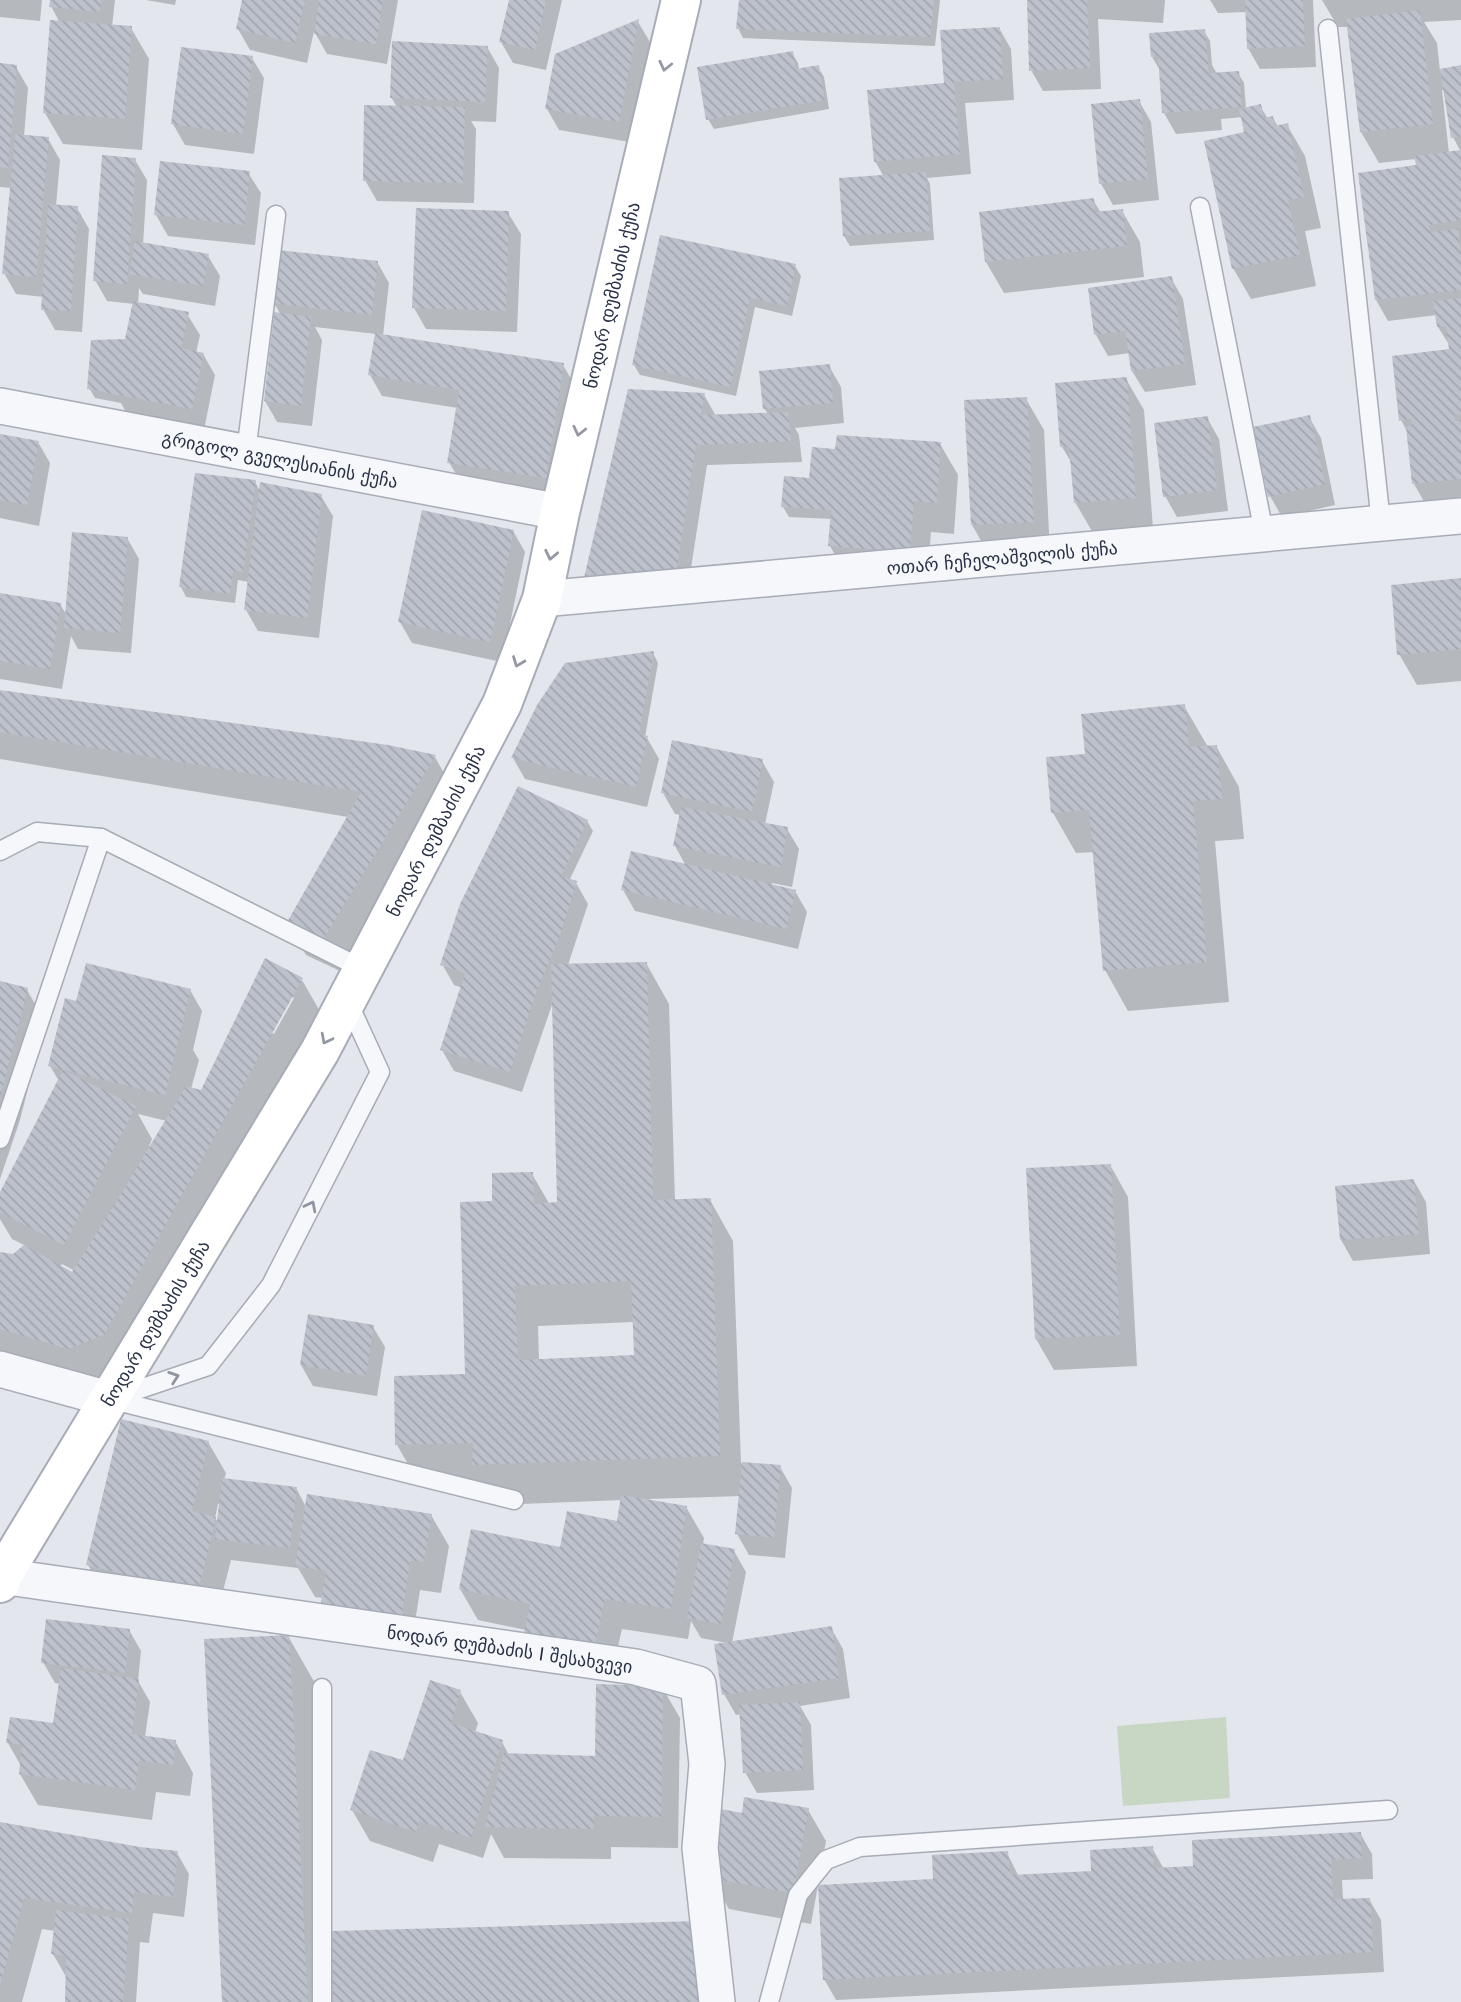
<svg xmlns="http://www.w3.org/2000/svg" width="1461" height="2002" font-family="'DejaVu Sans','Noto Sans Georgian',sans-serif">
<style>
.pitch{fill:#c7d7c4}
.shadow{fill:#0003;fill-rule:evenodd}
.building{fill:url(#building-back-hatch);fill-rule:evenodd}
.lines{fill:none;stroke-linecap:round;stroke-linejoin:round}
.lane-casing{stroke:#a7acb7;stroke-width:21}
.street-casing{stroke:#a7acb7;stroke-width:38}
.secondary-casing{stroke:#a7acb7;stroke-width:42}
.lane{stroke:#f6f7fa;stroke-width:18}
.street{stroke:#f6f7fa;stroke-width:35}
.secondary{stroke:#fff;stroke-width:38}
.oneway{stroke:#9498a2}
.oneway2{stroke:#9094a0}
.labels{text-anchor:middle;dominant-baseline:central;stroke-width:6;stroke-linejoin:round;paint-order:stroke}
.street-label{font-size:18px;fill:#293146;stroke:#f3f5f9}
</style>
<defs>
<pattern id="building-back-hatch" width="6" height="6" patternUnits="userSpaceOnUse" patternTransform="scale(1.75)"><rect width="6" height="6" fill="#bdc1cc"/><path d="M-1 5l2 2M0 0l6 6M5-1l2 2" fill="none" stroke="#a2a6b1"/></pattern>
</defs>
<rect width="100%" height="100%" fill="#e3e6ec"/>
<polygon class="pitch" points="1226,1717 1230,1798 1123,1806 1117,1726"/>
<g class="shadow">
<polygon points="0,0 42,0 40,21 0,17"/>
<polygon points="51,0 115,0 112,27 131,28 149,59 142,150 63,144 45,113 60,23 51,6"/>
<polygon points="146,0 176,0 175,5"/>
<polygon points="244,0 398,0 387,64 327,54 314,31 307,63 250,50 238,29"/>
<polygon points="510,0 562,0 546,70 513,63 501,42"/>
<polygon points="741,0 940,0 935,46 743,38 738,28"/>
<polygon points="1028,0 1165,0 1163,23 1098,19 1101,89 1043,91 1031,70"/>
<polygon points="1210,0 1313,0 1316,67 1260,69 1248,48 1247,12 1218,13"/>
<path d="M1322,0H1461V20L1424,22L1437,43L1440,71L1461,67V501L1426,505L1414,484L1408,433L1401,420L1450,351V346L1438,327L1437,315L1388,321L1376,300L1360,174L1418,167L1416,159L1379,163L1361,132L1349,27H1338ZM1442,90H1445L1453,137L1461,152L1449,153Z"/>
<polygon points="638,22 650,42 630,142 559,130 547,109"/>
<polygon points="999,28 1011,49 1014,100 965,103 971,174 927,178 930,184 934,240 850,246 844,236 884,177 875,161"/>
<polygon points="1204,31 1210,41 1212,65 1217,74 1238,73 1244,83 1246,109 1260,106 1268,119 1273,118 1278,127 1287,125 1305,156 1321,228 1305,231 1316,286 1251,299 1233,268 1246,134 1243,117 1221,119 1222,130 1176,134 1164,113 1161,66 1158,67 1152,57"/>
<polygon points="487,47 499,68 496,122 471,121 476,129 474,203 377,201 365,180 397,107 391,97"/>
<polygon points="792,53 798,63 799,70 818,67 824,77 829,109 714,129 708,119"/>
<polygon points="252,58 264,78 254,154 185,145 173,124"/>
<polygon points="0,65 16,67 28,88 24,136 48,139 60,160 56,206 77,208 89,229 82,332 55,330 43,309 44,297 16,294 4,273 12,188 0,187"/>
<polygon points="1139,101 1151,122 1159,200 1113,205 1101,184 1093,106"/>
<polygon points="135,160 147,180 143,245 208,256 220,276 215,306 143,294 139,288 138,304 187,314 200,335 196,353 203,354 215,375 204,430 127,414 121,403 95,398 89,388 125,344 134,304 107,301 95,280"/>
<polygon points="248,173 261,193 255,245 168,236 156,215"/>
<polygon points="1093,200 1101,213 1122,211 1140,242 1144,277 1004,293 986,262"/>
<polygon points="508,213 521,234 517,332 426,329 414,308"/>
<polygon points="377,262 389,283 383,336 563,365 575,386 558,498 461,483 449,462 458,408 382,396 370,375 376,334 315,327 322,340 312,426 277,422 265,401 281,315 274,303"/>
<polygon points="795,266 801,276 792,316 755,307 736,396 640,375 634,365"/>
<polygon points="1171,278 1183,299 1196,385 1145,392 1132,371 1130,353 1108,356 1096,335 1090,290"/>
<polygon points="829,366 841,387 844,423 795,428 799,435 802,462 707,465 687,594 596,602 704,395 716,416 768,414 764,408"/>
<polygon points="1126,379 1144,410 1153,528 1093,533 1075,502 1073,465 1062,447"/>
<polygon points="1026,399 1044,430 1050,553 990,556 972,525"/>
<polygon points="1309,417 1321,438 1335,505 1282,517 1270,496"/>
<polygon points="1207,418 1219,439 1228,511 1177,517 1165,496"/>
<polygon points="0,436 38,442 50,463 39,526 0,518"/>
<polygon points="940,444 958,475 954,534 931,532 927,583 848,577 830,546 832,519 789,517 783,507 811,480 834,451"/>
<polygon points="255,482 260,491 321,496 333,516 319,638 258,631 246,610 249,582 238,580 235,603 186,597 181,587"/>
<polygon points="513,531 525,552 502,662 412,643 400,622"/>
<polygon points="127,538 139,559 131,653 78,649 71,636 62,689 0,679 0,595 60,604 67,616"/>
<polygon points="1461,580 1461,681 1417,685 1399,654"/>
<polygon points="653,653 658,663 645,737 647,738 659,759 647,807 525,779 513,758"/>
<polygon points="0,691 435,757 452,788 340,971 306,955 288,924 348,817 0,759"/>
<polygon points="1184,706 1208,747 1216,746 1239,787 1244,839 1215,841 1229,1002 1128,1011 1105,970 1094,852 1076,853 1053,813 1087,756"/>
<polygon points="762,761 774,782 765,824 787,829 799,849 792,887 772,883 772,886 795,891 807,912 798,949 635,911 623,890 686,866 675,846 681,815 675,814 663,793"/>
<path d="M587,821L593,831L569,881L576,883L588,904L568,965L646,963L669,1004L675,1201L710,1200L733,1241L741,1463L780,1467L792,1488L785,1558L749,1555L737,1534L741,1496L649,1499L648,1501L686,1507L704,1538L703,1545L734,1551L746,1572L732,1643L831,1628L843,1649L850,1698L800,1706L811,1725L814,1790L757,1793L745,1772L742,1714L736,1715L724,1694L727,1643L701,1638L691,1621L688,1639L622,1629L610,1682L543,1668L526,1630L478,1620L460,1589L561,1549L619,1523L622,1500L497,1505L485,1483L420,1485L397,1445L467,1375L494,1202L532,1174L550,1205L559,1204L554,999L522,1092L454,1071L442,1050L462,988L454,985L442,964ZM634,1322L636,1357L539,1361L538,1326Z"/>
<path d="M302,980L325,1020L127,1375L92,1389L0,1362V1254L14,1256L26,1246L12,1239L0,1219V1196L59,1081L50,1066L77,1003L190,990L202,1011L193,1050L199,1060L191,1089L202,1092ZM291,996L294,998L274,1034L272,1033ZM138,1114L167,1121L151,1148L149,1146L152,1139ZM62,1264L75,1271L73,1274L60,1267Z"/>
<polygon points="0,983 27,990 45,1021 20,1120 0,1179"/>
<polygon points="1110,1165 1128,1197 1137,1366 1054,1370 1036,1339"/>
<polygon points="1414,1181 1426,1202 1430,1254 1353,1261 1341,1240"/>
<polygon points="373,1327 385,1347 377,1396 313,1386 301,1365"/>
<path d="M208,1442L226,1473L224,1480L296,1488L306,1507L431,1515L449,1546L441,1593L420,1590L412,1642L323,1598L315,1597L298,1568L231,1560L215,1622L106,1596L88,1565ZM218,1504L221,1505L219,1524L215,1518Z"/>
<polygon points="129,1630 141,1651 138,1681 150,1702 145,1737 175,1741 193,1773 190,1796 156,1792 152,1820 38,1805 20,1774 21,1766 8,1743 55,1725 60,1684 55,1683 43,1662"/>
<polygon points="288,1636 320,1692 332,1933 731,2002 224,2002"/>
<polygon points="662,1687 680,1718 678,1848 611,1847 611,1859 504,1858 491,1834 483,1858 439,1844 433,1862 370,1841 352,1810 404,1763 460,1692 478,1723 475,1733 502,1742 509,1755 597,1757"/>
<polygon points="808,1810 826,1841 811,1924 729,1909 711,1878 743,1815"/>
<polygon points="0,1824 139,1848 177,1853 189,1874 184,1917 153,1913 149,1943 140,1942 136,2002 67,2002 68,1975 65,1975 53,1954 55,1931 42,1929 22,2002 0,2002"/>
<polygon points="1360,1833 1372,1854 1373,1879 1342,1880 1343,1900 1369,1899 1381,1920 1384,1972 836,2000 824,1979 935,1881 1007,1853 1019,1877 1093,1873 1152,1848 1164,1869 1195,1868"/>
</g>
<g class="building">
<polygon points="50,0 101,0 100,12 49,7"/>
<polygon points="242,0 305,0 295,43 236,29"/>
<polygon points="319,0 383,0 376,44 314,34"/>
<polygon points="509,0 546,0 535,50 499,42"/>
<polygon points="739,0 934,0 930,37 736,29"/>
<polygon points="1027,0 1087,0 1090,68 1029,71"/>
<polygon points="1245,0 1303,0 1305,46 1247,49"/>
<polygon points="1420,10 1433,124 1360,132 1346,19"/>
<polygon points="639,19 619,122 545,109 555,54"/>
<polygon points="50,20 132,26 125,119 43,113"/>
<polygon points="1000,27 1003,79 954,82 960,154 874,162 867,90 944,83 940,30"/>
<polygon points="1205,29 1209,73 1239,71 1242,107 1162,113 1158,56 1151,57 1149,33"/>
<polygon points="392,41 488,46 485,102 390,98"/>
<polygon points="181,47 253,56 243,134 171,124"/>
<polygon points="793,51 796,69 819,65 825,100 706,120 697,67"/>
<polygon points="0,63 17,65 8,168 0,167"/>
<polygon points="1461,65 1461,136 1451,138 1440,69"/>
<polygon points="1140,99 1148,179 1099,184 1091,104"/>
<polygon points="1261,104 1264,118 1273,116 1275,126 1288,123 1304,197 1288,200 1300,255 1232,269 1204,141 1244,132 1239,109"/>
<polygon points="364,105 465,107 463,183 363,181"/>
<polygon points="15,134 49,137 36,277 2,274"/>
<polygon points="1461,150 1461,220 1429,225 1430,232 1458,229 1461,254 1461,290 1375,300 1358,173 1416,165 1414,156"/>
<polygon points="102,155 136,158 127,284 93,281"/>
<polygon points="160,161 250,171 244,225 154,215"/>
<polygon points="926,172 930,231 843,236 839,178"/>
<polygon points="1094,198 1095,212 1123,209 1127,246 985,262 979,212"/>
<polygon points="48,204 78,206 71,311 41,310"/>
<polygon points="416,208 509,211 506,311 412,308"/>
<polygon points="660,235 796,264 787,306 750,298 730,387 632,365"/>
<polygon points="135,241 209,254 203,286 129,274"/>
<polygon points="278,250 378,261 372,315 272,303"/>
<polygon points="1172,276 1185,364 1131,371 1125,331 1094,335 1088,288"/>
<polygon points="1461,298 1461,414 1454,415 1455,421 1461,420 1461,479 1412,484 1406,427 1412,426 1411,419 1399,421 1392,356 1449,349 1446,327 1437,327 1433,301"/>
<polygon points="133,301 189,312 181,348 204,353 192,409 87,389 91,340 125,339"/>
<polygon points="274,312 311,317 301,406 264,401"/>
<polygon points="375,333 564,363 546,478 447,463 459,390 368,375"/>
<polygon points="830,364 833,403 763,409 759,371"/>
<polygon points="1127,377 1136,498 1074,503 1069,447 1060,447 1055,383"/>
<polygon points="628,389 705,393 701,415 788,412 791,441 696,445 676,574 583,582"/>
<polygon points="1027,397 1034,522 971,525 964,400"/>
<polygon points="1310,415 1325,484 1268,497 1253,427"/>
<polygon points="1208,416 1217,490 1163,497 1154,423"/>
<polygon points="0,434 39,441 27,505 0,500"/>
<polygon points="837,435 941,442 937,503 914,501 910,552 828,546 831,510 781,507 784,476 809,478 812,447 835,449"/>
<polygon points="195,473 256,480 243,572 233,571 230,594 179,587"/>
<polygon points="260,482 322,494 307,618 244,610"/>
<polygon points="422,510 514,530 490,642 398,622"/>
<polygon points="72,532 128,537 120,633 64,628"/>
<polygon points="1461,578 1461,649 1397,655 1391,585"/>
<polygon points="0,593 61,603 50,669 0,661"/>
<polygon points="654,651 639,734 648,736 636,787 511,758 537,705 565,663"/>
<polygon points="0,690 388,745 436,755 322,941 286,924 361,792 0,732"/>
<polygon points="1185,704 1189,747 1217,745 1222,799 1193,801 1207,962 1103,971 1089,810 1051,813 1046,757 1085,754 1081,714"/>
<polygon points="672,740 763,759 752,812 661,793"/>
<polygon points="518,786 588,820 561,876 577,881 560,936 535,995 510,1072 440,1050 465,973 440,965 460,904"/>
<polygon points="681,807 788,827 781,867 673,846"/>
<polygon points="631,851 796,890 786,929 621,890"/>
<polygon points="265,958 303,978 104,1335 68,1349 0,1329 0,1252 13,1254 24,1245 72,1272 113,1207 186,1086 201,1090"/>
<path d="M647,962L653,1200L711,1198L720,1456L472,1465L473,1443L395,1445L394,1376L465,1374L460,1202L492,1201V1173L533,1172L534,1204L557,1202L551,964ZM631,1281L634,1355L518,1360L515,1286Z"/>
<polygon points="86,963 191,989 165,1095 63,1070 136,1106 64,1245 0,1212 0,1192 63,1070 48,1066 65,998 76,1001"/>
<polygon points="0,981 28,988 1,1094 0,1094"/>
<polygon points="1111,1164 1120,1335 1035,1339 1026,1168"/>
<polygon points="1414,1179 1419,1234 1340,1240 1335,1186"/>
<polygon points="308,1314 374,1325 366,1376 300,1365"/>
<polygon points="121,1419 209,1441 192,1511 216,1517 198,1592 86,1565"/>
<polygon points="742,1462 781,1465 774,1538 735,1534"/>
<polygon points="222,1478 297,1487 290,1548 215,1539"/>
<polygon points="307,1494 432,1514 424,1562 410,1561 401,1622 320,1608 326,1571 295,1566"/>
<polygon points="621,1495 687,1506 671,1609 605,1599 593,1652 523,1637 530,1604 459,1589 471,1529 560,1547 567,1511 617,1521"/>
<polygon points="701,1543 735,1549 721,1624 687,1618"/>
<polygon points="46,1619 130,1629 125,1673 41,1663"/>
<polygon points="832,1626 839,1678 722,1695 714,1644"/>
<polygon points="289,1635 308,2002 222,2002 204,1639"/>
<polygon points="61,1668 139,1679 132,1734 176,1740 173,1765 139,1761 135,1790 19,1774 22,1745 6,1743 10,1717 53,1723"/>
<polygon points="430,1680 461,1690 451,1723 503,1740 471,1838 419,1821 416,1832 350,1810 370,1750 403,1760"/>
<polygon points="596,1684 663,1686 661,1817 594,1816 594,1829 485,1827 504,1753 595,1756"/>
<polygon points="800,1702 803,1770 743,1773 739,1705"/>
<polygon points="744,1797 809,1808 793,1893 709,1878 721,1809 742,1813"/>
<polygon points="0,1822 140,1847 178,1851 173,1897 134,1892 132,1913 24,1898 0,1986"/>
<polygon points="1361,1832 1362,1858 1331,1860 1333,1899 1370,1898 1373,1952 823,1980 818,1885 933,1879 932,1855 1008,1851 1010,1875 1091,1871 1090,1850 1153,1846 1154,1868 1193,1866 1192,1840"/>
<polygon points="56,1910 129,1919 123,2002 65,2002 66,1956 51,1954"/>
<polygon points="699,1921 699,2002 333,2002 332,1931"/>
</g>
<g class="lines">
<defs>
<g id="lane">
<polyline points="1328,29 1381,523"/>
<polyline points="1200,207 1264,533"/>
<polyline points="246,452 276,215"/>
<polyline points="0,851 37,832 101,838 363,969"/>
<polyline points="0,1139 101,838"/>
<polyline points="116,1397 208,1366 271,1285 380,1072 347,1000"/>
<polyline points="109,1399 514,1500"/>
<polyline points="322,1688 322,2002"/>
<polyline points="769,2002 798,1895 826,1860 860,1847 1388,1810"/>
</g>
<g id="street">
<path id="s1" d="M0,406L560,512"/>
<path id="s2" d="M542,599L1461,516"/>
<polyline points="0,1369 109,1399"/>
<path id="s3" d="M2,1576L636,1667L698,1684L707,1764L700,1848L717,2002"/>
</g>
<g id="secondary">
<path id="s4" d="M0,1583L2,1576L320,1051L502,704L542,599L560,512L681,0"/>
</g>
</defs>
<use href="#lane" class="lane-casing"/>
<use href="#street" class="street-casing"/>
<use href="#secondary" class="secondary-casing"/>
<use href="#lane" class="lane"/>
<use href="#street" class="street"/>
<use href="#secondary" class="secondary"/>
</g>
<defs><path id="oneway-chevron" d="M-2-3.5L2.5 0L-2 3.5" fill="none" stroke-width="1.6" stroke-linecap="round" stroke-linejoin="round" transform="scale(1.75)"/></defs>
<g class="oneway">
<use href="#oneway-chevron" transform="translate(665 66) rotate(103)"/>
<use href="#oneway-chevron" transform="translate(579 431) rotate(103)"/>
<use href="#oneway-chevron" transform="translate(551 555) rotate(102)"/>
<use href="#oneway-chevron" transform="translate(518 662) rotate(111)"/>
<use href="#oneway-chevron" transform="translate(326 1039) rotate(117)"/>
</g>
<g class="oneway2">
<use href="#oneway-chevron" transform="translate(311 1206) rotate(-63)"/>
<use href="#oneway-chevron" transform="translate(174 1377) rotate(-19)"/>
</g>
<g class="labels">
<g class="street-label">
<text stroke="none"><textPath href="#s4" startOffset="1437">ნოდარ დუმბაძის ქუჩა</textPath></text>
<text stroke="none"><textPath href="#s1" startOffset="285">გრიგოლ გველესიანის ქუჩა</textPath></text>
<text stroke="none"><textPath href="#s2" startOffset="462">ოთარ ჩეჩელაშვილის ქუჩა</textPath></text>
<text stroke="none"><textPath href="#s4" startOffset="870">ნოდარ დუმბაძის ქუჩა</textPath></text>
<text stroke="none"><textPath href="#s4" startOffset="303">ნოდარ დუმბაძის ქუჩა</textPath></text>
<text stroke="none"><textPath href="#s3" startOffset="513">ნოდარ დუმბაძის I შესახვევი</textPath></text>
</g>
</g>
</svg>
